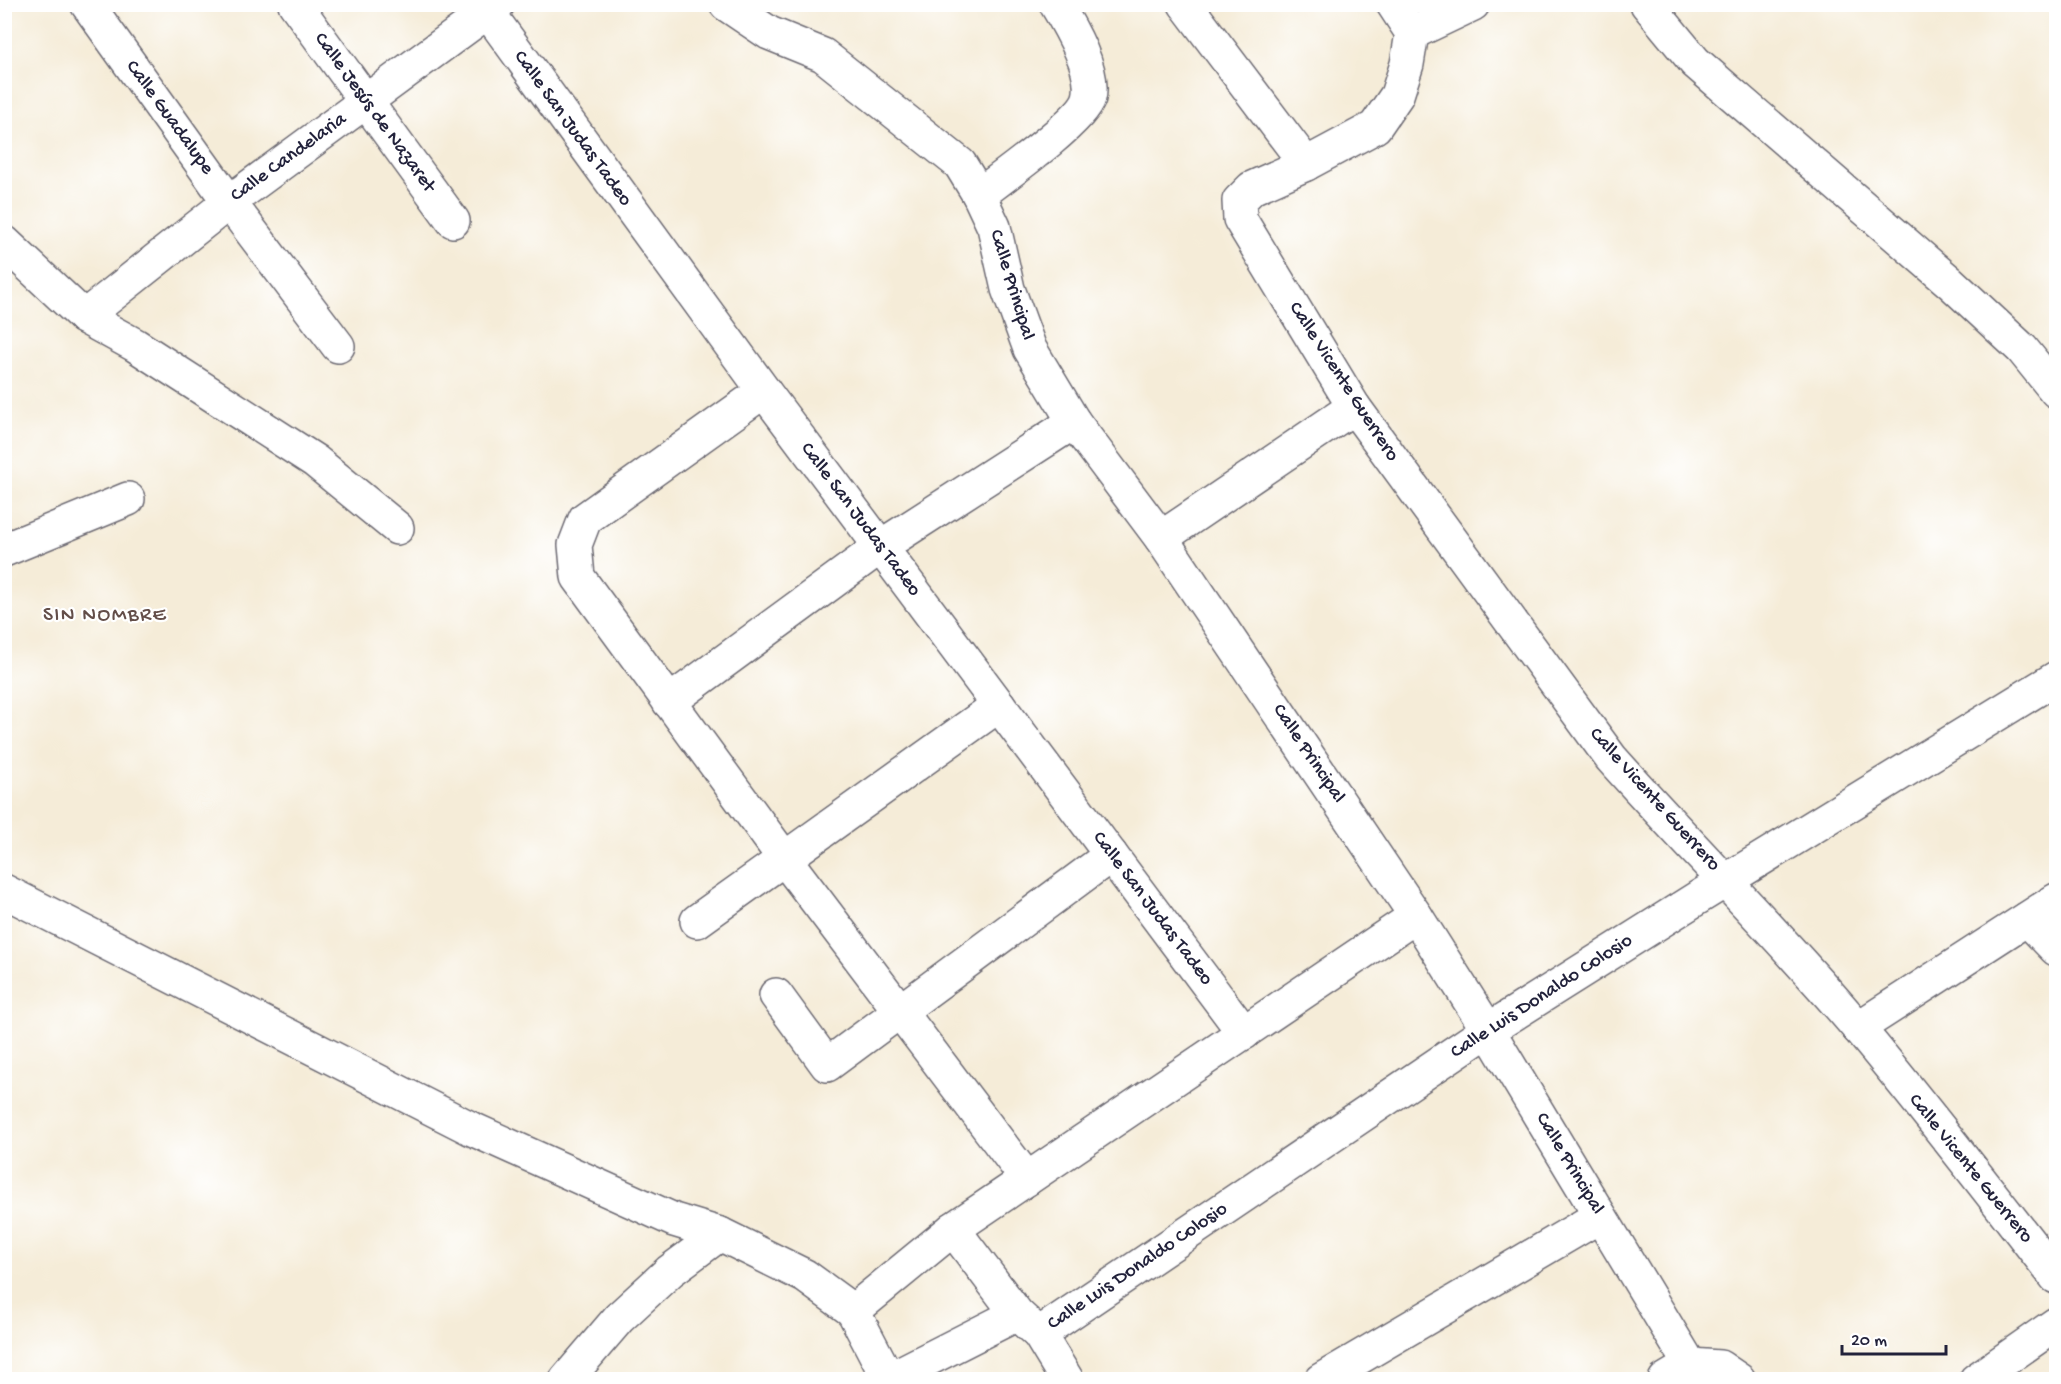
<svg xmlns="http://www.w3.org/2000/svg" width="2061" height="1384" font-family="'Gochi Hand',sans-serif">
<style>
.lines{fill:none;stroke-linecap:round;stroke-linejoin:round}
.minor-casing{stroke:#6c6972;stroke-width:36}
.minor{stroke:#fff;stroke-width:33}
.labels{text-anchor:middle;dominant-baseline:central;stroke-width:4.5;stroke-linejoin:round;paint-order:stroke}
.street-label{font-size:20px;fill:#22223b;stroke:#fff}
.neighbourhood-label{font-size:21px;letter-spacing:1.5px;fill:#634e49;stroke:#fff}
</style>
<rect width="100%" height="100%" fill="#fff"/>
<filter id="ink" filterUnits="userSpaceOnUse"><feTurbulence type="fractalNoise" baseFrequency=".0167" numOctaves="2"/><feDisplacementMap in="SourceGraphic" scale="12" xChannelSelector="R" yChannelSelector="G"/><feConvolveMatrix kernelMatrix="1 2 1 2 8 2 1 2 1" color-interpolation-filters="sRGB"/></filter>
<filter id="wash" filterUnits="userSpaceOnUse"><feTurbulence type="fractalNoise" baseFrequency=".008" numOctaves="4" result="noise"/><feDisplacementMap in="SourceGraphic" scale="24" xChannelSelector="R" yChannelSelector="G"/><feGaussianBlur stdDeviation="1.35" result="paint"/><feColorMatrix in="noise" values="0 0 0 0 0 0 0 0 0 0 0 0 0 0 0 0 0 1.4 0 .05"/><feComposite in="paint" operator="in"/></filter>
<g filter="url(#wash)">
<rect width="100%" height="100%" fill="#f5ecd8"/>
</g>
<g filter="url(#ink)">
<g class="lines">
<defs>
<g id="minor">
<polyline points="87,4 229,202 338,346"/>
<polyline points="295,4 453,221"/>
<polyline points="482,4 764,391 1244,1033"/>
<polyline points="726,4 769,33 823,55 960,164 979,195 994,227 1008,289 1030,349 1074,422 1161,538 1416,916 1488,1030 1690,1365 1693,1380"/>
<polyline points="1185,4 1306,164"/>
<path d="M1393,4L1412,33L1407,64L1397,95L1375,127L1306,164L1252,188L1239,201L1240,219L1354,407L1611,758C1692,849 1780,935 1859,1029C1927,1110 1991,1194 2056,1277"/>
<polyline points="1647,4 1695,62 1951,283 2022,349 2056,391"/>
<polyline points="1412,33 1473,4"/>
<path d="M979,195C1000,179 1083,120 1089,98C1096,71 1070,27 1056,4"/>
<polyline points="4,242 84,317 135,345 315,461 397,528"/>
<polyline points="84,317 229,202 498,4"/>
<polyline points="764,391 585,519 575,545 578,577 784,858 1027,1179"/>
<polyline points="1161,538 1354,407"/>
<polyline points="4,550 128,499"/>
<polyline points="669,702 880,547 1074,422"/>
<polyline points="4,891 470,1128 674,1220 720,1234 805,1276 853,1311 889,1380"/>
<polyline points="2027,919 2056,949"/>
<polyline points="697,921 999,705"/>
<polyline points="776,995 827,1065 1111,855"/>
<polyline points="1858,1028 2056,900"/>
<polyline points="953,1229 1017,1314 1039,1334 1067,1380"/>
<polyline points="853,1311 953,1229 1416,916"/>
<polyline points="1039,1334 1488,1030 1699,897 2056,678"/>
<polyline points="889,1379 1017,1314"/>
<polyline points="566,1380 619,1318 670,1271 720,1234"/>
<polyline points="1321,1380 1600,1216"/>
<polyline points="1665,1380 1690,1365 1720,1367 1739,1380"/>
<polyline points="1976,1380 2056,1324"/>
</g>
</defs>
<use href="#minor" class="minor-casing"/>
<use href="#minor" class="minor"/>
</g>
</g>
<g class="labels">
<g class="street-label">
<text transform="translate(374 113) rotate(54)">Calle Jesús de Nazaret</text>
<text transform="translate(169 118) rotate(54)">Calle Guadalupe</text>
<text transform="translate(572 129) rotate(54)">Calle San Judas Tadeo</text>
<text transform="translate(289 158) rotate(-36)">Calle Candelaria</text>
<text transform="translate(1011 285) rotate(73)">Calle Principal</text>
<text transform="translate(1343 382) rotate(57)">Calle Vicente Guerrero</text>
<text transform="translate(860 520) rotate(53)">Calle San Judas Tadeo</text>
<text transform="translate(1308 754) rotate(56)">Calle Principal</text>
<text transform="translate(1654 800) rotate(48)">Calle Vicente Guerrero</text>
<text transform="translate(1152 909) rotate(53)">Calle San Judas Tadeo</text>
<text transform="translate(1542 997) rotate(-33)">Calle Luis Donaldo Colosio</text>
<text transform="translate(1569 1164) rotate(59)">Calle Principal</text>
<text transform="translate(1970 1169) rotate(51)">Calle Vicente Guerrero</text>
<text transform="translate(1138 1267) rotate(-34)">Calle Luis Donaldo Colosio</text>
</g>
<g class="neighbourhood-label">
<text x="105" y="616">SIN NOMBRE</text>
</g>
</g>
<rect width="2061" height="1384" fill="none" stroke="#fff" stroke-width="24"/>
<path d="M1842 1345v9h104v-9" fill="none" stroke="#22223b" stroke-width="3"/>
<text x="1851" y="1345" font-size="18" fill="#22223b" stroke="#ffffff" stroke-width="4.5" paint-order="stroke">20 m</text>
</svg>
